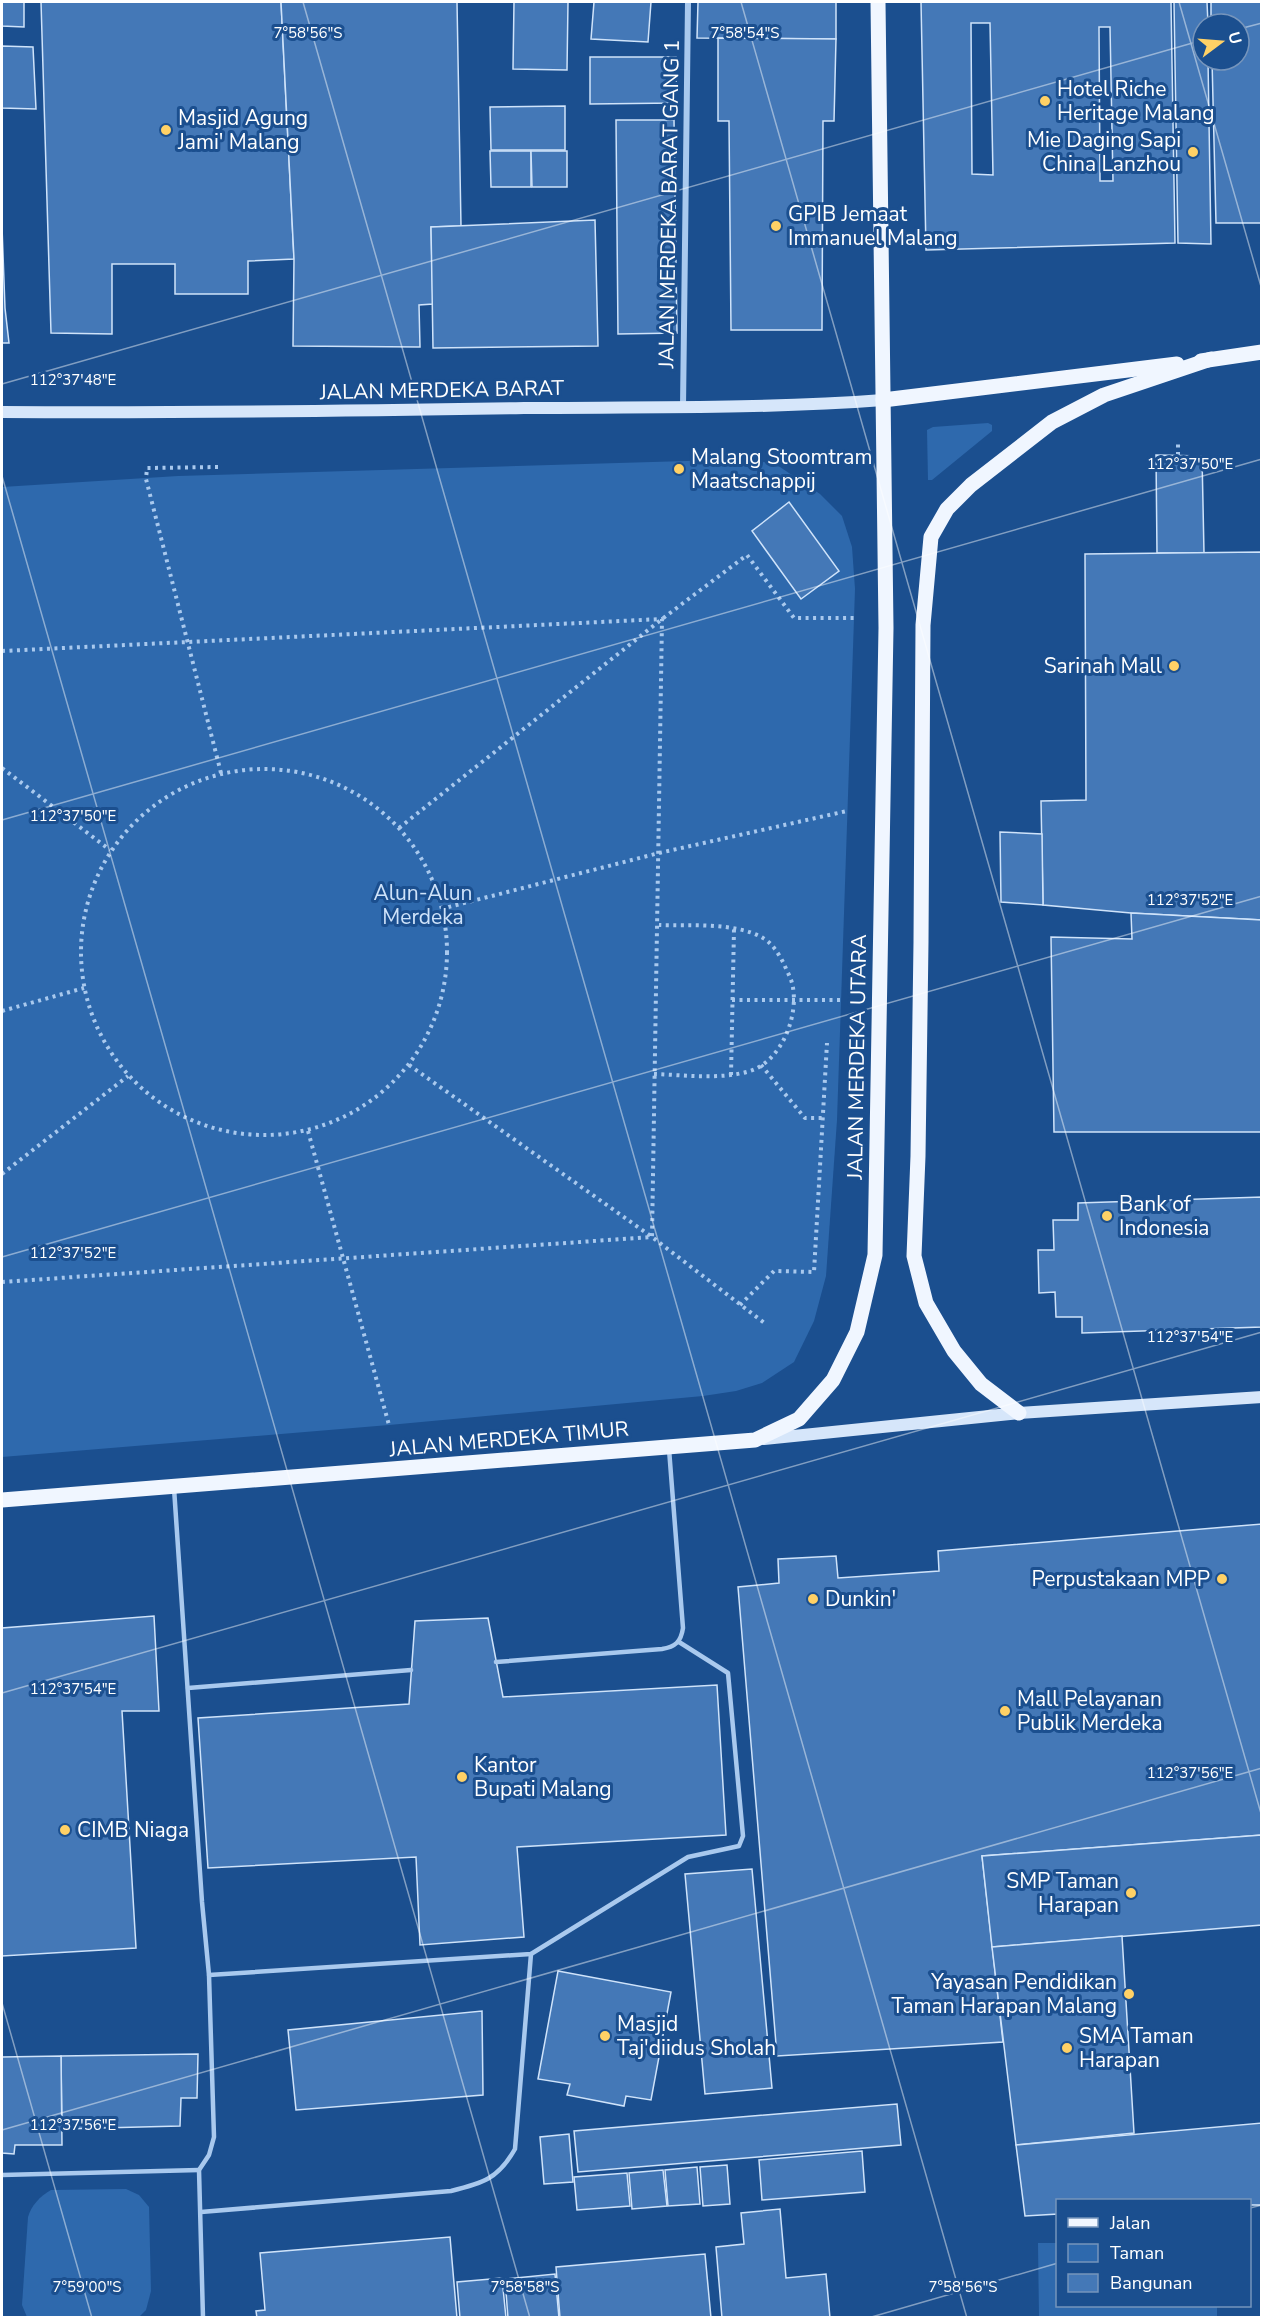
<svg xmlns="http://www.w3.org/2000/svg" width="1263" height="2319" font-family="'Nunito Sans',sans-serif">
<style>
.green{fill:#2e69ad}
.building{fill:#4478b7;stroke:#cfe3fa;stroke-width:1.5;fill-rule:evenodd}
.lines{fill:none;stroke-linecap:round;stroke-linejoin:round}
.path{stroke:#a9c9ee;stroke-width:4;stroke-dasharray:3 4.5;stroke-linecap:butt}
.lane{stroke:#a9c9ee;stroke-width:4.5}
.street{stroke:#a9c9ee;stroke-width:6}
.secondary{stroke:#d6e6fa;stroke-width:12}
.primary{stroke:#f0f6ff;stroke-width:15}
.ticks{fill:none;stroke:#fff;stroke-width:1.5;stroke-opacity:0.45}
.poi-dot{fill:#ffd166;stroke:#1b4f8f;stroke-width:2}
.labels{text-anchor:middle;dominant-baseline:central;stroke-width:6;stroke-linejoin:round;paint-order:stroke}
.poi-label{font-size:21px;fill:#fff;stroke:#1b4f8f;text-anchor:start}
.street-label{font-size:21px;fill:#fff;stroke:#1b4f8f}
.park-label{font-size:21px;fill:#cfe3fa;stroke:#1b4f8f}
.ticks-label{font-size:15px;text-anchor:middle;fill:#fff;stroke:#1b4f8f;stroke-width:6;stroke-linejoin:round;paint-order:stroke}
</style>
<rect width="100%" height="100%" fill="#1b4f8f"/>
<g class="green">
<polygon points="988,423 992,425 992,431 932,480 928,480 927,430 933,427"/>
<polygon points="754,459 780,467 820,494 842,516 852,547 855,589 837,1120 826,1276 814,1321 794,1362 762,1383 736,1391 703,1396 389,1425 2,1457 2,487 178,476"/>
<path d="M126,2189L139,2195L149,2207L151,2291L146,2310L139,2317H27L22,2305L28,2217C31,2206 40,2196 51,2190Z"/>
<polygon points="1038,2243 1057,2243 1058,2306 1217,2306 1217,2317 1039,2317"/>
</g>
<g class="building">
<polygon points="2,2 24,2 24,27 2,26"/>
<polygon points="41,2 281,2 294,259 248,261 248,294 175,294 175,264 112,264 112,334 51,333"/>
<polygon points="281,2 457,2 461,226 431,227 433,304 419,305 420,347 293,346 294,259"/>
<polygon points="514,2 568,2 567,70 513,69"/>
<polygon points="594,2 651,2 648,42 591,39"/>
<polygon points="698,2 836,2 836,39 697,38"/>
<path d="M921,2H1171L1175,243L926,250ZM971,23H990L993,175L972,174ZM1099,27H1110L1113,181H1100Z"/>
<polygon points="1174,2 1207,2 1208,24 1203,24 1203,60 1208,60 1211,244 1178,243"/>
<polygon points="1211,2 1262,2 1262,223 1216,223 1212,60 1239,60 1239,24 1211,24"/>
<polygon points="718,38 836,39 834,121 823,121 822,330 731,330 729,121 718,121"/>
<polygon points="2,46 33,47 36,109 2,108"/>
<polygon points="590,57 676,57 676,103 590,104"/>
<polygon points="565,106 565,150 491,150 490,107"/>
<polygon points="616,120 674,120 677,333 618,334"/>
<polygon points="490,151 531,151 531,187 491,187"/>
<polygon points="531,151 567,151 567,187 532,187"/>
<polygon points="595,220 598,346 433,348 431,227"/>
<polygon points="2,227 5,308 9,343 2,343"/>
<polygon points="1156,455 1202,456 1204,553 1157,553"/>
<polygon points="789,502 839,571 801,599 752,531"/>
<polygon points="1262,552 1262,920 1131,913 1043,905 1041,801 1086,800 1085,554"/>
<polygon points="1000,832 1042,834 1043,905 1001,902"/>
<polygon points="1131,913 1262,920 1262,1132 1054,1132 1051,937 1132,939"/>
<polygon points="1262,1197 1262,1327 1082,1333 1082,1317 1056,1317 1055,1292 1039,1293 1038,1250 1054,1250 1053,1220 1078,1220 1078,1203"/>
<polygon points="1262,1524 1262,1835 982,1856 1003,2042 777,2056 738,1587 779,1583 778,1559 836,1556 838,1578 939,1571 938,1551"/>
<polygon points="154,1616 159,1711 122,1711 136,1948 2,1956 2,1628"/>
<polygon points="488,1618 503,1697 717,1685 726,1835 517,1847 524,1937 420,1945 416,1857 208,1868 198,1718 409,1704 415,1621"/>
<polygon points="1262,1835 1262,1925 992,1947 982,1856"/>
<polygon points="752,1869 772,2088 705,2094 685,1874"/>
<polygon points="1122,1936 1134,2133 1016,2145 992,1947"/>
<polygon points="558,1971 671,1992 651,2100 626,2096 624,2106 567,2095 570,2084 538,2079"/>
<polygon points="482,2011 483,2095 296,2110 288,2030"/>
<polygon points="198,2054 197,2098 181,2098 180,2126 62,2129 61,2056"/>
<polygon points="61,2056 62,2145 15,2145 14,2154 2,2153 2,2057"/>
<polygon points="897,2104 901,2145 578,2172 574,2131"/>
<polygon points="1262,2123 1262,2205 1250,2205 1250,2200 1058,2200 1058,2214 1025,2216 1016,2145"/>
<polygon points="569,2134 573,2182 544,2184 540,2137"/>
<polygon points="862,2151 865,2192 762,2200 759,2160"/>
<polygon points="727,2165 730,2204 703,2206 700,2167"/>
<polygon points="697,2167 700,2204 668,2206 665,2170"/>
<polygon points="663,2170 667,2206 632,2209 629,2173"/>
<polygon points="627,2173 630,2206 577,2210 574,2177"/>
<polygon points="780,2209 786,2278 826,2274 830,2318 722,2318 716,2247 744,2244 741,2213"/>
<polygon points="450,2237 457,2318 257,2318 256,2311 265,2310 260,2253"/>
<polygon points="705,2254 711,2318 560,2318 556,2267"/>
<polygon points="555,2274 559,2318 508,2318 505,2279"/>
<polygon points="502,2278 506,2318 460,2318 457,2282"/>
</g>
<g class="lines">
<g class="path">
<polyline points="1178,455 1178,443"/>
<polyline points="218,467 147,468 146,479 221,773"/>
<polyline points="2,651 662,619 652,1237 2,1282"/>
<polyline points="2,768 110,850"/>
<circle cx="264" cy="952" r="183"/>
<polyline points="399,828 662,619 747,555 794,618 854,618"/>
<polyline points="441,909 659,853 847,811"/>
<polyline points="732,1000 841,1000"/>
<polyline points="2,1011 84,988"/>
<polyline points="409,1065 652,1237 767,1325"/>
<polyline points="761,1065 805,1118 823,1118"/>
<path d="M654,1074C685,1075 721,1080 750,1071C782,1061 800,1014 792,983C790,976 786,969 783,962C778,953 772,943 763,938C736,922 689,926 659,925"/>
<polyline points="731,1075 734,929"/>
<polyline points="308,1131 389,1425"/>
<polyline points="2,1174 128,1076"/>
<polyline points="740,1305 774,1271 814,1272 827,1043"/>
</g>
<g class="lane">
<polyline points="174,1488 202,1902 209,1975 214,2137 209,2155 199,2170 203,2318"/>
<path d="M496,1662L662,1649C675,1647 681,1642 683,1628L669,1449"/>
<polyline points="188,1688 411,1670"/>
<polyline points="209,1975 531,1954 688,1857 739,1846 743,1836 728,1673 679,1642"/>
<polyline points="2,2175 199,2170"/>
<path d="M201,2212L451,2191C483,2183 498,2179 515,2149L531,1954"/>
</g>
<polyline class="street" points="683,407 688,2"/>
<g class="secondary">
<path d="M2,412C176,413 350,411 524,408C643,407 763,409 883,400"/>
<polyline points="764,1439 1019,1413 1262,1397"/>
</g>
<g class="primary">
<polyline points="1201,361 1262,352"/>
<polyline points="883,400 1177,364"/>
<polyline points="1019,1413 981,1384 954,1351 926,1303 914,1256 918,1156 921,942 923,625 931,537 947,509 971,485 1052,422 1104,395 1211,359"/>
<polyline points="2,1500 755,1440 799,1419 833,1380 857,1332 875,1255 886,628 878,2"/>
</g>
</g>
<path class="ticks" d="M303,2L967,2318M741,2L1262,1817M1179,2L1262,290M1239,29L1262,23M2,384L1203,40M2,476L530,2318M2,820L1262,459M2,1257L1262,896M2,1693L1262,1332M2,2003L92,2318M2,2130L1262,1768M1250,2208L1262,2205M868,2318L1058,2263"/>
<g class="poi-dot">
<circle cx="1045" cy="101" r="6"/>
<circle cx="166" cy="130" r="6"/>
<circle cx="1193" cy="152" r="6"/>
<circle cx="776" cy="226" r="6"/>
<circle cx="679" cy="469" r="6"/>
<circle cx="1174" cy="666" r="6"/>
<circle cx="1107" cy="1216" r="6"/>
<circle cx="1222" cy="1579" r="6"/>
<circle cx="813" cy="1599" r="6"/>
<circle cx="1005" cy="1711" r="6"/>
<circle cx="462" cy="1777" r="6"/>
<circle cx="65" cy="1830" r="6"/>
<circle cx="1131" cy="1893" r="6"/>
<circle cx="1129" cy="1994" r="6"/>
<circle cx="605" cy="2036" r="6"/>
<circle cx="1067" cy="2048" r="6"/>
</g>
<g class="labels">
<g class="poi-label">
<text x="1057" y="89">Hotel Riche<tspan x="1057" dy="24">Heritage Malang</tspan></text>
<text x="178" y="118">Masjid Agung<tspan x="178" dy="24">Jami' Malang</tspan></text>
<text x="1181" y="140" text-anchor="end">Mie Daging Sapi<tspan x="1181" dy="24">China Lanzhou</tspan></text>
<text x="788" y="214">GPIB Jemaat<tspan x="788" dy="24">Immanuel Malang</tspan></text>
<text x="691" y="457">Malang Stoomtram<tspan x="691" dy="24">Maatschappij</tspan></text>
<text x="1162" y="666" text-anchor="end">Sarinah Mall</text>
<text x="1119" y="1204">Bank of<tspan x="1119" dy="24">Indonesia</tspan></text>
<text x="1210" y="1579" text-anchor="end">Perpustakaan MPP</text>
<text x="825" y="1599">Dunkin'</text>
<text x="1017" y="1699">Mall Pelayanan<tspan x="1017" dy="24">Publik Merdeka</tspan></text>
<text x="474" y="1765">Kantor<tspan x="474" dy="24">Bupati Malang</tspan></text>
<text x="77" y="1830">CIMB Niaga</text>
<text x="1119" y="1881" text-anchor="end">SMP Taman<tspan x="1119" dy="24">Harapan</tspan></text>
<text x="1117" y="1982" text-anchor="end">Yayasan Pendidikan<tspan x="1117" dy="24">Taman Harapan Malang</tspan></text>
<text x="617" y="2024">Masjid<tspan x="617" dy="24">Taj'diidus Sholah</tspan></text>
<text x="1079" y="2036">SMA Taman<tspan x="1079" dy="24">Harapan</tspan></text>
</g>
<g class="street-label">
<text transform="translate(669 204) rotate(-89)">JALAN MERDEKA BARAT GANG 1</text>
<text transform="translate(442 390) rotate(-1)">JALAN MERDEKA BARAT</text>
<text transform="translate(857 1057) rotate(-89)">JALAN MERDEKA UTARA</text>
<text transform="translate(509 1439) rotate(-5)">JALAN MERDEKA TIMUR</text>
</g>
<g class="park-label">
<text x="423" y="893">Alun-Alun<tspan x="423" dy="24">Merdeka</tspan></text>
</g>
</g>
<g class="ticks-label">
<text x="308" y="38">7°58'56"S</text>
<text x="745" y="38">7°58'54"S</text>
<text x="73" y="385">112°37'48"E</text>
<text x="1190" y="469">112°37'50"E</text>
<text x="73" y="821">112°37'50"E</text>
<text x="1190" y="905">112°37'52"E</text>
<text x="73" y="1258">112°37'52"E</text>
<text x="1190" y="1342">112°37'54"E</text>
<text x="73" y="1694">112°37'54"E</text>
<text x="1190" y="1778">112°37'56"E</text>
<text x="73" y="2130">112°37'56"E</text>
<text x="87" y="2292">7°59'00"S</text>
<text x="525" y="2292">7°58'58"S</text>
<text x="963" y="2292">7°58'56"S</text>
</g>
<rect width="1263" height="2319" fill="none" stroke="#ffffff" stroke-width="6"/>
<rect x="1056" y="2199" width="195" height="108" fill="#1b4f8f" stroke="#7695bc" stroke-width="1.5"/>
<rect x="1068" y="2218" width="30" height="9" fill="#f0f6ff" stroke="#7695bc" stroke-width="1.5"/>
<text x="1110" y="2229" font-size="18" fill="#ffffff">Jalan</text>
<rect x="1068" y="2244" width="30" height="18" fill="#2e69ad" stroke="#7695bc" stroke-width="1.5"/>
<text x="1110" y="2259" font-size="18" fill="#ffffff">Taman</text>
<rect x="1068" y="2274" width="30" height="18" fill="#4478b7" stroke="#7695bc" stroke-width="1.5"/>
<text x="1110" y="2289" font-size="18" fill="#ffffff">Bangunan</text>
<g transform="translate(1221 42) rotate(74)"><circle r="28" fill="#1b4f8f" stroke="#7695bc" stroke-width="1.5"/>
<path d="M0-4.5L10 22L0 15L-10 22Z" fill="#ffd166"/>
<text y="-9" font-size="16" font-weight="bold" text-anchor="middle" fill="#ffffff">U</text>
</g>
</svg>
